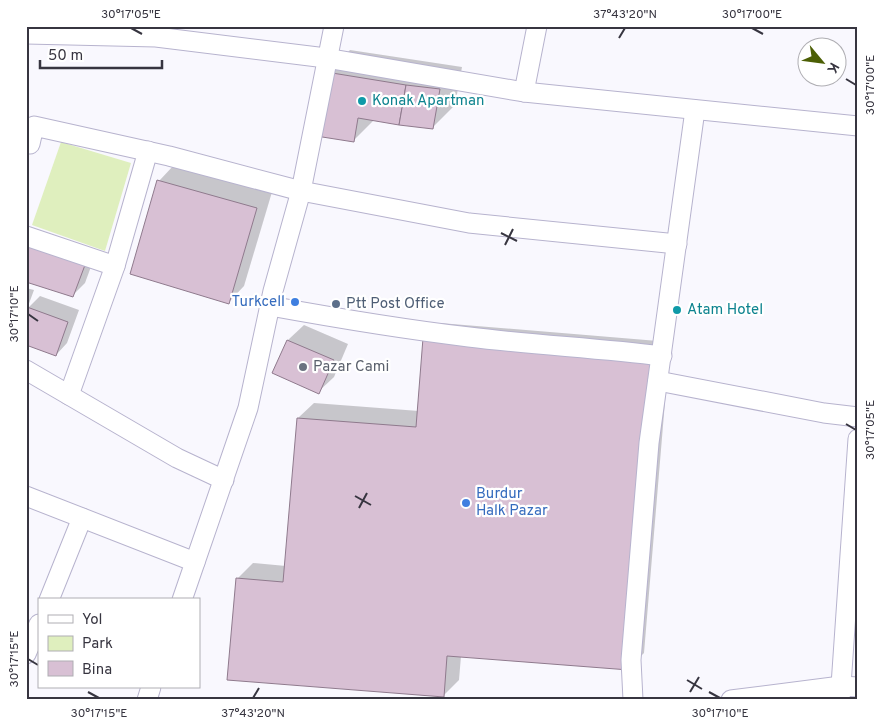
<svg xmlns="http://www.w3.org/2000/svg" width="884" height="726" font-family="Overpass,sans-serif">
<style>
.green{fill:#dfefbe}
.shadow{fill:#0003}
.building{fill:#d8c0d4;stroke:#8f7a8d}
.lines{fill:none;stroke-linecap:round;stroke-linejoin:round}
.minor-casing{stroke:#b7b3ce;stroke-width:21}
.minor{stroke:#fff;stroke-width:19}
.ticks{fill:none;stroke:#373540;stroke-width:2}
.culture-dot{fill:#0f9aa8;stroke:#fff;stroke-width:2}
.shop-dot{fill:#3f7fe0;stroke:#fff;stroke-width:2}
.service-dot{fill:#5c6f8a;stroke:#fff;stroke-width:2}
.worship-dot{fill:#6b7280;stroke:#fff;stroke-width:2}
.labels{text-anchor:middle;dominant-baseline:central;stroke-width:4.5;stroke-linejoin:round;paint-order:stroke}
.culture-label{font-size:15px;fill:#0d838f;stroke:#fff;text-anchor:start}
.shop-label{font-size:15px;fill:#366cbe;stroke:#fff;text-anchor:end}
.service-label{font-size:15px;fill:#4e5e75;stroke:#fff;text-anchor:start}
.worship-label{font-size:15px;fill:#5b616d;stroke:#fff;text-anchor:start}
.neatline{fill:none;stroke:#373540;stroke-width:2}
.ticks-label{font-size:12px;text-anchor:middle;fill:#373540}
</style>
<rect width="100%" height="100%" fill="#f9f8fe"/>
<polygon class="green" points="61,142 131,163 105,251 32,225"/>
<g class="shadow">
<polygon points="350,50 462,67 455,105 433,127 375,119 353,141 328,72"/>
<polygon points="174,165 272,192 244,286 229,302 159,181"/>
<polygon points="96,253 85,283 73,295 26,281"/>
<polygon points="26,288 34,290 27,309 40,296 79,310 67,343 56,355 26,344"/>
<polygon points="440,323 670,342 644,653 628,669 461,656 459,680 443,696 237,579 253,563 286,566 298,418 314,403 419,411 425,339"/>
<polygon points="304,325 348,344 334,377 318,392 274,373 288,340"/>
</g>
<g class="building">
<polygon points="326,72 406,85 399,125 358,118 354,142 316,136"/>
<polygon points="406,85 440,89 433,129 399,125"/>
<polygon points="157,180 257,208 229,304 130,274"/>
<polygon points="26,245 85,265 73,297 26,282"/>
<polygon points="27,307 68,322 56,356 26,345"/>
<polygon points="423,338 655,357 629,670 447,656 444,697 227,680 236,578 283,582 297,418 416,427"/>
<polygon points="287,340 334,360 319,394 272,373"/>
</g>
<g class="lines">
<defs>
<g id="minor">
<polyline points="26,34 156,37 326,58 524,92 858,126"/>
<polyline points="524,92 537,26"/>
<polyline points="26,143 30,144 34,126 169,156 301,191 469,223 677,244"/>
<polyline points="26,236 115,266"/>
<path d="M270,306C336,318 402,329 469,337C533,345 597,348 662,356"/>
<polyline points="26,370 177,458 224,480"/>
<polyline points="658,381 824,413 858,417"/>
<polyline points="69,395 115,266 148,151"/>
<polyline points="26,496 195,562"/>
<polyline points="49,600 82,518"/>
<polyline points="182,600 248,408 273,291 301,191 334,26"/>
<polyline points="26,654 39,624"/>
<polyline points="147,700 151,687"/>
<polyline points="633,700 631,660 649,443 695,110"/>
<polyline points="731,700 841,686 858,687"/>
<polyline points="840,700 858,439"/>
</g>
</defs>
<use href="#minor" class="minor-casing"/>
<use href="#minor" class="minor"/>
</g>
<path class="ticks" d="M131,28L142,34M752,28L763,34M619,38L625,28M846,79L856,85M501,233L517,241M505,245L513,229M28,314L38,321M846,424L856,430M355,496L371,505M359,508L367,493M28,659L38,665M687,680L702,689M88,692L99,698M690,692L699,677M709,692L720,698M253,698L259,688"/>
<g class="culture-dot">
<circle cx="362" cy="101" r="5"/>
<circle cx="677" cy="310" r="5"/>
</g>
<g class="shop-dot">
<circle cx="295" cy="302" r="5"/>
<circle cx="466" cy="503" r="5"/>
</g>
<circle class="service-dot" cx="336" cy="304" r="5"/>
<circle class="worship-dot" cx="303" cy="367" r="5"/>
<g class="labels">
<g class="culture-label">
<text x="372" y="101">Konak Apartman</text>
<text x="687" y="310">Atam Hotel</text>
</g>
<g class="shop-label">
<text x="285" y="302">Turkcell</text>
<text x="476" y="494" text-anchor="start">Burdur<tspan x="476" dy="17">Halk Pazar</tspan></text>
</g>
<g class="service-label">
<text x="346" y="304">Ptt Post Office</text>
</g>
<g class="worship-label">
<text x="313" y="367">Pazar Cami</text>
</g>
</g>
<rect width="884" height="726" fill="none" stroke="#ffffff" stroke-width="55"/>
<rect x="38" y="598" width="162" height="90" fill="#ffffff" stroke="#afaeb3"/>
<rect x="48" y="615" width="25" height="8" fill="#ffffff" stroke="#afaeb3"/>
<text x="82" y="624" font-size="15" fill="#373540">Yol</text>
<rect x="48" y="636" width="25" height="15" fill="#dfefbe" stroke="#afaeb3"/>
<text x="82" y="648" font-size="15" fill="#373540">Park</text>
<rect x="48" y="661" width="25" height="15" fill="#d8c0d4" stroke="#afaeb3"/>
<text x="82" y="674" font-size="15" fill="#373540">Bina</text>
<g transform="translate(822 62) rotate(119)"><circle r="24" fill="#ffffff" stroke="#afaeb3"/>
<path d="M0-4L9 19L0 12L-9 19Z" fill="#4c5f05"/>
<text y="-8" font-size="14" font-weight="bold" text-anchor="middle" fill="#373540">K</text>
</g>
<path d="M40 60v8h122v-8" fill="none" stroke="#373540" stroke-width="2.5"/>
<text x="48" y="60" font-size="15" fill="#373540" stroke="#ffffff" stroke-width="4" paint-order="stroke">50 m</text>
<rect x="28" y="28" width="828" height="670" class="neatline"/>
<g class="ticks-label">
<text x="131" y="18">30°17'05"E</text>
<text x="625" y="18">37°43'20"N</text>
<text x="752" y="18">30°17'00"E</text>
<text transform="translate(870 85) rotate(-90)" y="4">30°17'00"E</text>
<text transform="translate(14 314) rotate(-90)" y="4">30°17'10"E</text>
<text transform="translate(870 430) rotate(-90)" y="4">30°17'05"E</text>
<text transform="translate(14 659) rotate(-90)" y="4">30°17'15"E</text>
<text x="99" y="717">30°17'15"E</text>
<text x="253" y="717">37°43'20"N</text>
<text x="720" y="717">30°17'10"E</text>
</g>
</svg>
